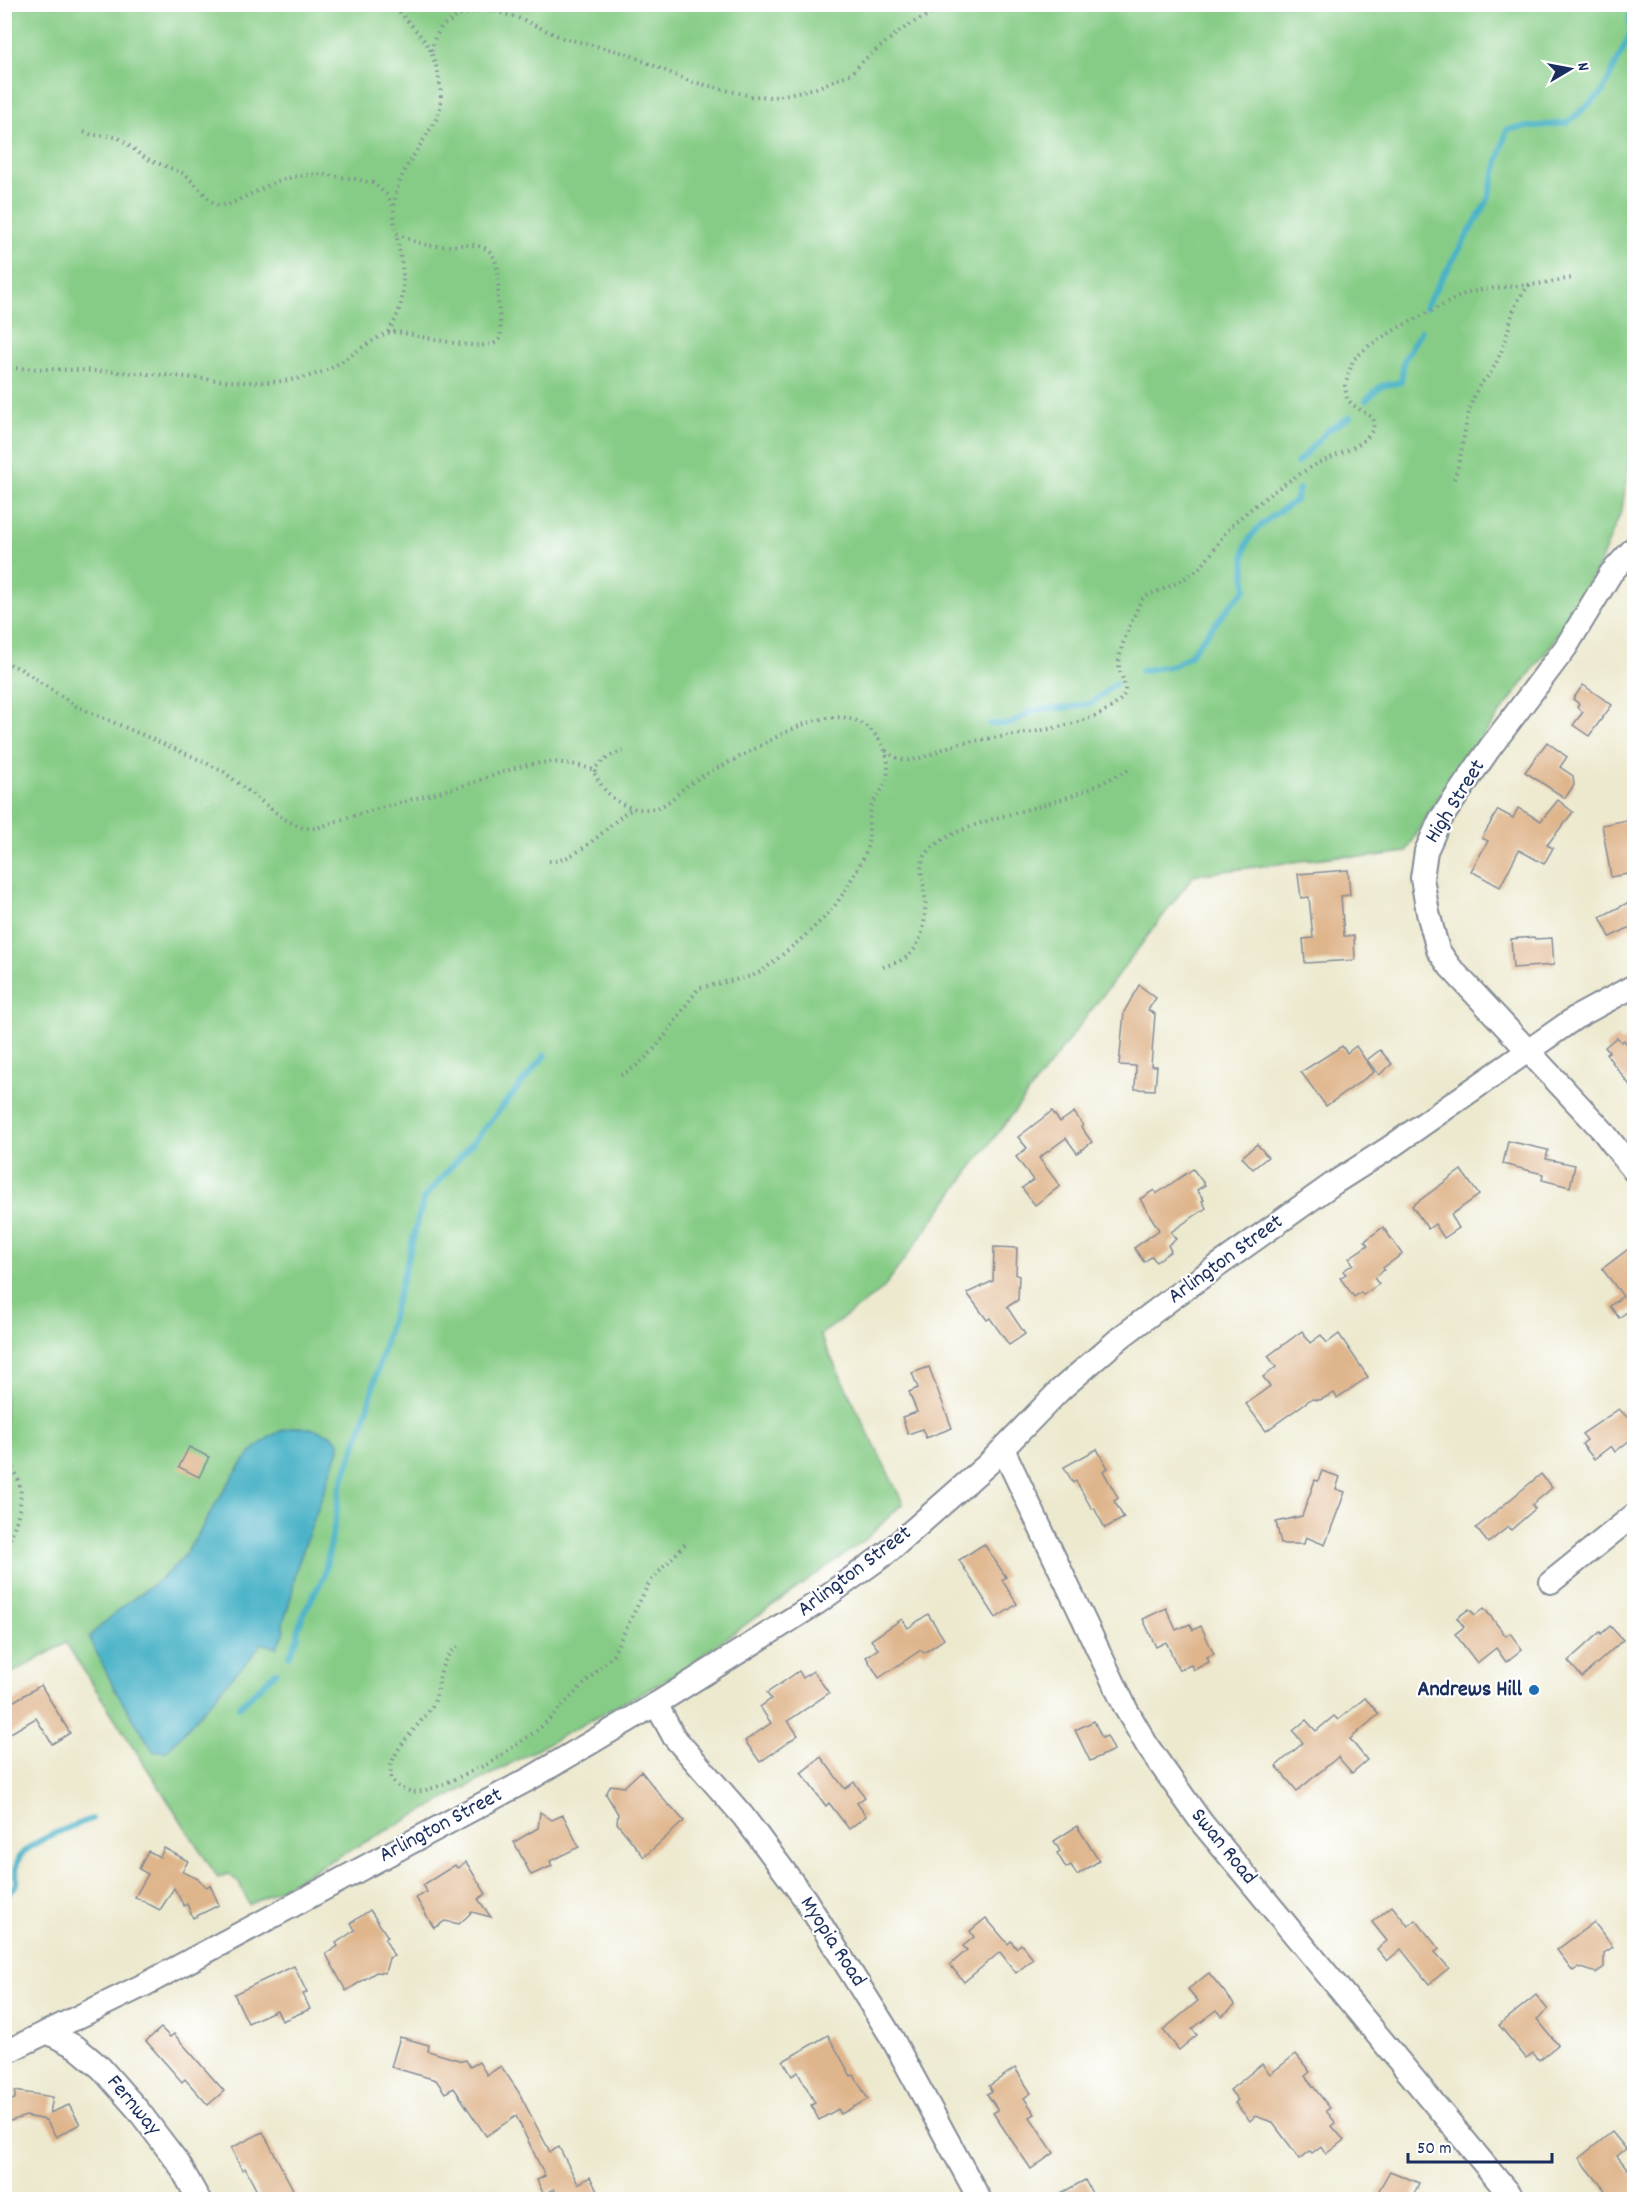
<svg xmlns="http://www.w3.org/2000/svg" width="1639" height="2204" font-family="Dekko,sans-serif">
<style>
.green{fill:#86cc86;stroke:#507e72;stroke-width:1.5}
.water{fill:#48b2c7;stroke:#327092;stroke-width:1.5}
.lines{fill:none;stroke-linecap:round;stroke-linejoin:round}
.stream{stroke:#48b2c7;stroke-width:6}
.building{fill:#dfb58c}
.street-casing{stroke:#848c96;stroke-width:26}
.path{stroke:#848c96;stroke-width:4;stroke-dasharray:1.5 4.5;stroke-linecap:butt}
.street{stroke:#fff;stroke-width:22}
.poi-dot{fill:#1f6fb2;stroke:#fff;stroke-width:2}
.labels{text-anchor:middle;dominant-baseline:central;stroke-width:4.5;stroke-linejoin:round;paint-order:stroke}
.street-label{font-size:22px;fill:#1b2f5e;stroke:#fff}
.poi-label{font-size:22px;font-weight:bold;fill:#1b2f5e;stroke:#fff;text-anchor:end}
</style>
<rect width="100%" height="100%" fill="#fff"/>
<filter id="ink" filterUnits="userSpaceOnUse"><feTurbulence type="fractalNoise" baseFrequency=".0167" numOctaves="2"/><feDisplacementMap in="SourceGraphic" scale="12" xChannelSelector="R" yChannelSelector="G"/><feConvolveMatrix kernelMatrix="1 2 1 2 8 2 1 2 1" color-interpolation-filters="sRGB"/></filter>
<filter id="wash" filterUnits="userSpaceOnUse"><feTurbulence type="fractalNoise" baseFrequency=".008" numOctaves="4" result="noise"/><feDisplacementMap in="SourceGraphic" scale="24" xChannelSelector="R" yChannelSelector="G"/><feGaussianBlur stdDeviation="1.35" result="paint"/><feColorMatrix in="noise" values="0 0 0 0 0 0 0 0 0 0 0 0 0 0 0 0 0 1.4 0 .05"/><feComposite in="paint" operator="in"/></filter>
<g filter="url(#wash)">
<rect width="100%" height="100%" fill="#ede9cf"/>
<polygon class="green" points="5,5 1634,5 1634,428 1622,509 1599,565 1551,645 1441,793 1406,852 1368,857 1337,856 1194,875 963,1179 882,1290 820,1335 903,1503 865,1540 671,1677 249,1905 239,1882 227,1874 218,1878 66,1643 5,1677"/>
<path class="water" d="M293,1427C309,1427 327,1430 339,1442V1449L296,1570L292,1593L283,1624L284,1634L276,1648L263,1643C256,1648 254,1655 248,1661C218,1689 195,1723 166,1751L154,1752L115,1690L89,1637C101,1625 114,1614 127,1603C146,1589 168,1576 183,1557C213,1518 240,1438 293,1427Z"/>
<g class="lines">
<g class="stream">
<polyline points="1425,307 1487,202 1507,129 1567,123 1602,93 1631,33 1629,4"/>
<polyline points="1366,400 1381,386 1401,382 1404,360 1421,331"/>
<polyline points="1297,463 1328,430 1350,417"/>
<path d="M1141,671L1174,665L1188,657L1232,603L1246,589C1246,576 1242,558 1246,546C1251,529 1280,510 1295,501L1299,489"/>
<polyline points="990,724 1010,724 1034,710 1071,707 1092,703 1116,683"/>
<polyline points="289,1656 298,1637 298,1628 306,1609 324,1576 335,1522 340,1488 364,1421 424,1198 478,1136 545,1055"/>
<polyline points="239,1707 276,1672"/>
<path d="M4,1894C26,1887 9,1870 21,1855C32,1841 74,1825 92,1819"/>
</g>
</g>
<g id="blocks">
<g class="building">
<polygon points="1583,685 1612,705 1589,736 1573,725 1583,712 1577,707 1579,704 1573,699"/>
<polygon points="1547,742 1567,757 1560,767 1573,776 1574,785 1565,798 1525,772"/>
<polygon points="1558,800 1573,812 1547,845 1553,848 1544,864 1519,850 1500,887 1471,871 1488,841 1482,838 1498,810 1513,818 1518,808 1541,821"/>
<polygon points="1632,819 1635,855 1630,855 1633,873 1611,877 1602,825"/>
<polygon points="1348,870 1350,895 1341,896 1344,936 1354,936 1355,960 1305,963 1303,939 1313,938 1309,897 1301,898 1298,874"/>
<polygon points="1635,899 1635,925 1610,937 1600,917"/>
<polygon points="1534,937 1535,939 1552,938 1554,965 1513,968 1511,939"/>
<polygon points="1139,985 1156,998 1148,1010 1155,1014 1151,1066 1157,1066 1155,1090 1135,1089 1136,1066 1119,1065 1124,1012"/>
<polygon points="1617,1037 1621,1042 1624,1040 1635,1054 1635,1092 1606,1054 1609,1052 1605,1047"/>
<polygon points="1342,1046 1347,1053 1356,1046 1374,1072 1326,1106 1301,1072"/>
<polygon points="1380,1050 1392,1064 1379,1075 1367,1060"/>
<polygon points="1052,1111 1060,1122 1074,1112 1083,1125 1081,1127 1092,1142 1077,1153 1066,1138 1039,1158 1060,1186 1035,1205 1022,1188 1033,1180 1016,1157 1027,1148 1018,1137"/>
<polygon points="1508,1141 1548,1150 1546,1159 1575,1165 1570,1187 1542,1180 1543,1174 1503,1164"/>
<polygon points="1257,1144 1268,1157 1253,1169 1242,1157"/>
<polygon points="1193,1169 1205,1185 1197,1190 1204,1200 1202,1201 1206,1208 1171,1232 1176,1239 1168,1245 1171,1251 1156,1262 1152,1256 1144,1262 1134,1248 1159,1230 1140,1199 1154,1190 1156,1194"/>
<polygon points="1461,1170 1479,1195 1451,1215 1459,1228 1444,1238 1435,1224 1428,1229 1412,1206"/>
<polygon points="1383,1227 1402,1254 1383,1268 1384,1270 1374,1278 1379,1284 1363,1295 1361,1292 1354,1297 1340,1278 1346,1274 1343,1271 1353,1264 1349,1258 1368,1245 1365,1241"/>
<polygon points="1635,1244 1635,1311 1632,1308 1619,1318 1610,1306 1623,1296 1602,1269"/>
<polygon points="994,1247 1017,1248 1016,1275 1019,1276 1018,1300 1007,1307 1025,1334 1009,1345 990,1318 987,1320 967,1293 993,1281"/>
<polygon points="1302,1331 1310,1343 1321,1335 1327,1343 1339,1334 1368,1377 1337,1398 1334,1393 1320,1400 1311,1399 1266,1431 1246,1404 1270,1386 1263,1377 1276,1367 1268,1356"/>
<polygon points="929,1367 952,1428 926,1438 922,1429 908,1434 902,1417 917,1412 909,1392 918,1388 912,1373"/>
<polygon points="1619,1409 1635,1425 1635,1436 1615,1452 1611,1446 1594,1459 1582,1444 1587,1440 1582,1434"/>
<polygon points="189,1447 209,1457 199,1477 179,1467"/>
<polygon points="1097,1449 1108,1468 1103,1471 1118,1498 1114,1501 1124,1518 1105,1528 1094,1508 1092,1509 1076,1481 1073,1483 1064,1467"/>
<polygon points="1322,1471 1340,1477 1336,1489 1345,1492 1325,1545 1306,1537 1304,1544 1281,1544 1276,1522 1302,1516 1315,1480 1318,1481"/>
<polygon points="1541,1474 1552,1488 1532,1505 1535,1509 1511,1530 1508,1527 1488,1543 1476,1528"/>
<polygon points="984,1544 1006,1577 1002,1580 1017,1604 996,1618 959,1560"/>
<polygon points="1166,1608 1176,1630 1190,1624 1193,1630 1201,1626 1214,1654 1207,1657 1209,1662 1194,1670 1191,1665 1179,1670 1166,1642 1156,1647 1143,1619"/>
<polygon points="1484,1608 1506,1636 1510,1633 1522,1649 1506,1662 1496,1648 1477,1663 1455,1634 1464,1627 1457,1618 1469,1609 1475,1615"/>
<polygon points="928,1614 944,1639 924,1653 921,1650 879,1678 866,1657 878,1649 871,1640 902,1619 908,1628"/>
<polygon points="1610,1626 1623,1640 1582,1677 1568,1661 1600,1632 1601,1634"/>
<polygon points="799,1671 803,1678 813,1671 829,1693 788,1721 798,1735 760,1762 745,1741 771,1723 760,1707 771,1699 767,1693"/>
<polygon points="41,1685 70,1733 52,1744 36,1718 4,1737 4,1707"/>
<polygon points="1365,1698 1379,1714 1350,1739 1367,1760 1352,1773 1338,1757 1297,1791 1276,1766 1303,1743 1293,1731 1306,1720 1316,1731 1334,1716 1338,1720"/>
<polygon points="1094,1721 1102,1738 1107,1736 1114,1750 1090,1761 1075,1730"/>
<polygon points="821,1757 845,1789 854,1782 865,1797 857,1803 866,1816 849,1829 829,1803 826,1806 801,1773"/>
<polygon points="641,1771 669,1806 670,1805 684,1821 644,1857 617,1823 618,1814 606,1794 611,1785 624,1787"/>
<polygon points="540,1812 552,1820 563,1815 579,1847 550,1861 552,1866 531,1875 514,1842 538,1828"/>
<polygon points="1077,1826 1099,1861 1077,1875 1071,1865 1066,1868 1057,1853 1060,1851 1054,1841"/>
<polygon points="164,1848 188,1861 182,1872 198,1879 206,1887 210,1885 219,1905 193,1918 187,1904 184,1906 174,1888 160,1910 135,1897 148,1874 139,1869 148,1851 160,1857"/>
<polygon points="466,1862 486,1894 478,1899 491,1917 472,1912 459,1924 445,1921 434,1928 416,1898 427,1892 423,1885 455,1865 457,1868"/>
<polygon points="1392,1906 1408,1926 1416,1920 1439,1949 1435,1952 1449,1968 1429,1984 1401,1949 1387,1961 1377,1949 1387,1941 1372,1922"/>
<polygon points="370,1910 388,1937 385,1939 394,1956 389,1958 385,1973 376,1972 346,1991 326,1954 338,1946 336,1943 355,1930 351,1923"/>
<polygon points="986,1918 1008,1944 1011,1941 1016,1948 1021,1944 1033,1959 1016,1973 1000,1952 964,1982 950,1965 967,1950 963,1946 974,1937 970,1931"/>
<polygon points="1594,1922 1613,1947 1604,1953 1604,1967 1596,1973 1579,1967 1573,1971 1557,1950"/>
<polygon points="294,1966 307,1993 303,1994 310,2009 282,2021 277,2010 248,2023 234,1994"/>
<polygon points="1209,1973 1235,2005 1222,2016 1217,2010 1192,2029 1197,2035 1179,2050 1163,2030 1198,2001 1188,1989"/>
<polygon points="1536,1995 1548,2010 1537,2019 1558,2045 1539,2060 1533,2053 1526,2058 1499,2025"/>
<polygon points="161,2028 170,2037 174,2034 224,2091 208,2105 185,2079 182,2082 146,2041"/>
<polygon points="828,2035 851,2076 854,2075 868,2099 841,2114 838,2109 819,2120 811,2105 815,2103 798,2072 792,2076 783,2061"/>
<polygon points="400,2037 429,2045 428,2051 462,2061 466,2060 470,2067 479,2062 487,2075 501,2066 518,2091 550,2152 559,2147 578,2184 590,2177 601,2199 547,2199 557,2195 554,2189 544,2195 537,2180 545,2176 516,2116 486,2136 454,2088 445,2093 436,2080 391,2067"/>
<polygon points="1296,2054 1310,2072 1305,2076 1330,2108 1326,2111 1336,2123 1332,2126 1344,2140 1326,2154 1321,2146 1312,2153 1310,2151 1300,2159 1272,2122 1255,2116 1250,2121 1235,2103 1238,2100 1230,2090 1262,2064 1270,2074"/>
<polygon points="1015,2068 1031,2093 1024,2098 1035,2114 1030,2117 1054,2153 1031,2169 993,2113 998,2110 987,2094 992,2091 989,2086"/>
<polygon points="15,2091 53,2097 50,2113 69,2105 80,2124 56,2137 46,2120 26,2116 4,2123 4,2102 15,2099"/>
<polygon points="263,2132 298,2199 261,2199 245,2168 242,2170 231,2148"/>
<polygon points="1612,2132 1626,2149 1617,2156 1635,2178 1635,2199 1612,2199 1579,2158"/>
<polygon points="1390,2171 1419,2183 1412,2199 1374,2199"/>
<polygon points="1085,2180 1095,2199 1050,2199"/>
</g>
</g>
</g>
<g filter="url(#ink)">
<use href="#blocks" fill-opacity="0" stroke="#848c96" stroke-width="1.5"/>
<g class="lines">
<defs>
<g id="street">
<polyline points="1634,548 1611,573 1566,647 1489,749 1440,820 1426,851 1422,878 1428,913 1438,950 1450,967 1602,1130 1634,1171"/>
<polyline points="1003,1449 1126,1709 1148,1747 1202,1823 1514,2200"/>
<polyline points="1551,1582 1634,1515"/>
<polyline points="656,1704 674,1737 743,1816 805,1899 892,2038 980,2200"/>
<polyline points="47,2032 76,2047 101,2068 138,2110 179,2164 199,2200"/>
<polyline points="4,2053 146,1984 531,1778 656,1704 817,1603 888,1552 988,1464 1060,1390 1121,1337 1171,1299 1334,1183 1389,1148 1575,1018 1634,986"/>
</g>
</defs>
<use href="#street" class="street-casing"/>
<g class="path">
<polyline points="432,51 434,40 441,27 458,16 477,11 494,11 516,17 563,38 625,53 689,81 751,96 774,97 816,88 852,73 864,60 901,30 916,21 954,4"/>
<polyline points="84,132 92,135 110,136 119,138 145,158 185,174 211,201 218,205 228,205 280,180 298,176 318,174 356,179 373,183 387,195 393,206"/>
<path d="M388,332C410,299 404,271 396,234"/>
<path d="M4,368C57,369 110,371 163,375C204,378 248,386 290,380C303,378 316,375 329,369C342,363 380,333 391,332C409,331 492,358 500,338C502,333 498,306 498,297C498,282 501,261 488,250C474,240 451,248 435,246C421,245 408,239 396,233C388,191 404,170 426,136C431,128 438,118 440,108C443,92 438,69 432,54C428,40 402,16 392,4"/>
<path d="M1454,479C1465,450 1463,417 1477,390C1479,384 1485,380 1488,376C1495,367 1499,357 1503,347C1512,323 1510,304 1530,285"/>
<path d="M4,662L19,668L76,706L198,759L224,772L284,819L303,828H317C366,810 417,799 467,784C492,777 515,765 541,763C557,761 576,764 591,769C597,776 600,785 606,791C619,806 636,812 655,808C669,806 679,790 691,783C709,771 729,763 747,753C787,732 850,688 883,746C889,757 890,774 884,786C880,794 873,799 871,809C866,832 874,841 859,866C851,880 843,895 833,908C812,931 786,952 762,971L752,976L699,988C672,1021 658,1058 617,1077"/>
<path d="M886,751C894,757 901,761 911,760C927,758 943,747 959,744C1001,734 1092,731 1121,699C1131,687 1119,677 1119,664C1120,642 1133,621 1141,600C1149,593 1157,592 1166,588C1177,583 1188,577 1198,569C1211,558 1217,542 1228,530C1245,510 1294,476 1317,464C1333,455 1380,443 1373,418L1353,405L1347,399L1345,386L1353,360L1370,345L1398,328L1466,293L1485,289L1538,284L1572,278"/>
<path d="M595,772V768C603,760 614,753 626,750"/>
<path d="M549,861C574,863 605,829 624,814L633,809"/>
<path d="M883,967C891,964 901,962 908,956C926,941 927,909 924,888C922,875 918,864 927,853C952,823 1028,812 1065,798C1087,791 1107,780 1128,770"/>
<path d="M4,1460C34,1483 17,1523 4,1552"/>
<path d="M458,1647C433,1663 444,1687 431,1708C418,1728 385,1754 391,1779L400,1788L412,1792L423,1791L439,1786L490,1763L539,1729L612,1656L649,1583L685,1544"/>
</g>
<use href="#street" class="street"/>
</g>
</g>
<circle class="poi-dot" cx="1534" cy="1690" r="6"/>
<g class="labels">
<g class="street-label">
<text transform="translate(1456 802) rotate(-58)">High Street</text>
<text transform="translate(1226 1260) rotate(-36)">Arlington Street</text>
<text transform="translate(855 1572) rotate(-37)">Arlington Street</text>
<text transform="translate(441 1826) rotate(-28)">Arlington Street</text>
<text transform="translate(1223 1847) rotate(51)">Swan Road</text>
<text transform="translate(832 1942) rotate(57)">Myopia Road</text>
<text transform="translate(133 2106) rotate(50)">Fernway</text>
</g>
<g class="poi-label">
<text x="1522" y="1690">Andrews Hill</text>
</g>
</g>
<rect width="1639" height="2204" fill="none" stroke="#fff" stroke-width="24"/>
<g transform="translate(1570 69) rotate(80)" stroke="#ffffff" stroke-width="4.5" paint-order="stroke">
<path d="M0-4.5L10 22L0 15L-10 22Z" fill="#1b2f5e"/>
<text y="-9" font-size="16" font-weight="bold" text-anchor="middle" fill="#1b2f5e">N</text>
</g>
<path d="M1408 2153v9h144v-9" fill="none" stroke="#1b2f5e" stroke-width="3"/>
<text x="1417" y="2153" font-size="18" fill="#1b2f5e" stroke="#ffffff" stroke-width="4.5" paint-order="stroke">50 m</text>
</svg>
